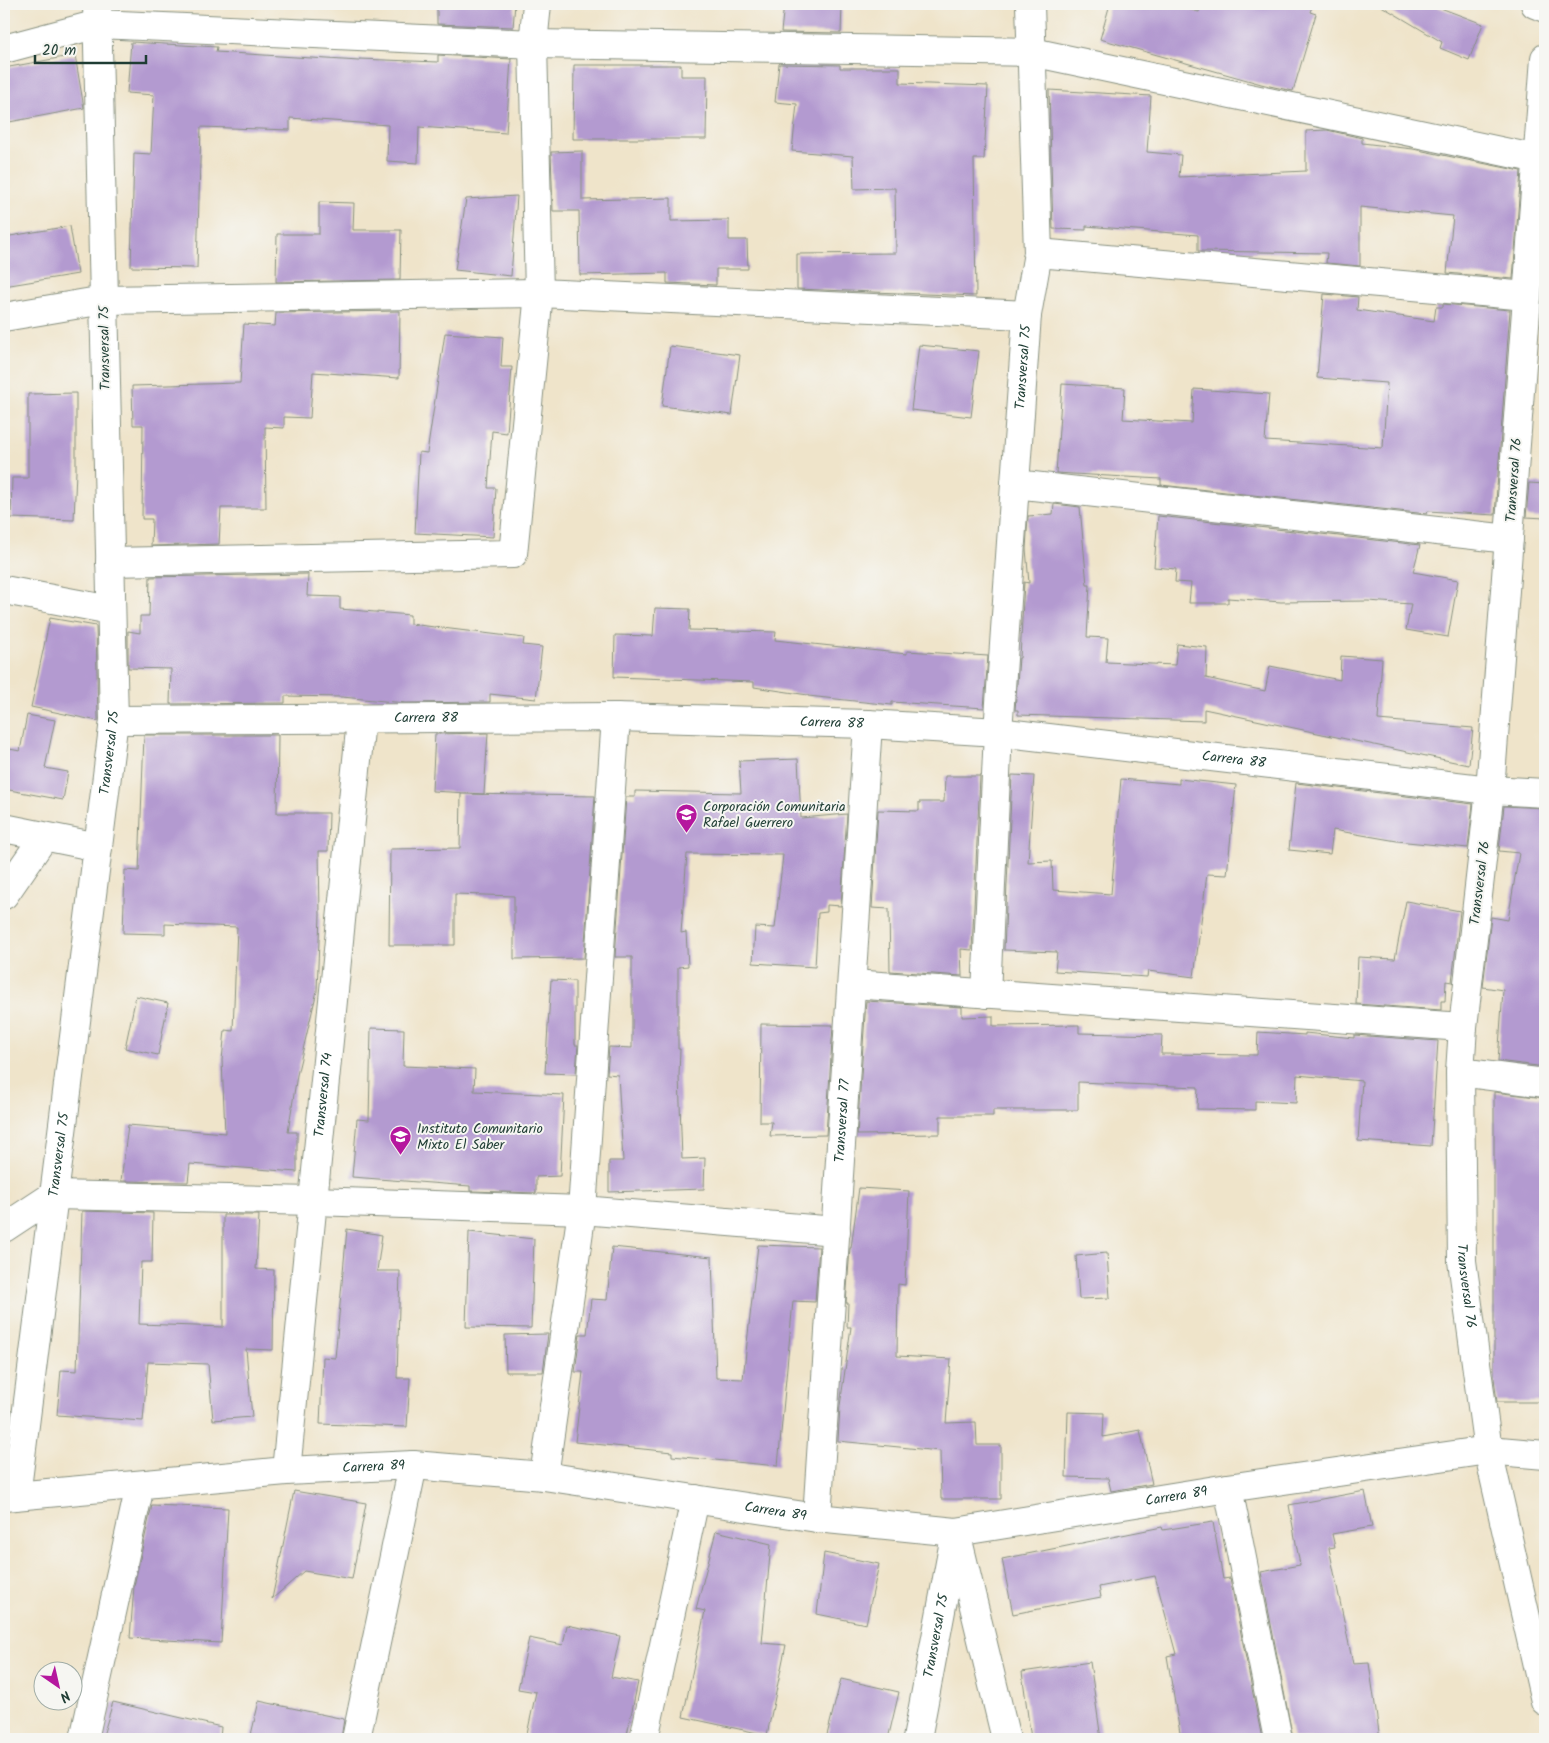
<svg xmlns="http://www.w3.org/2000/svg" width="1549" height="1743" font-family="Kalam,sans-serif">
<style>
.building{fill:#b39ad0}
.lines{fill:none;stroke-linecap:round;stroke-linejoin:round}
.minor-casing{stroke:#87907f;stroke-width:30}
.tertiary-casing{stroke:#87907f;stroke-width:30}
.minor{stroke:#fff;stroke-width:28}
.tertiary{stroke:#fff;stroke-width:28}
.labels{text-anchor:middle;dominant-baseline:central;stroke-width:4;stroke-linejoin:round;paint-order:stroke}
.street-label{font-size:14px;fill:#1f3d34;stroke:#f6f6f2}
.poi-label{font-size:14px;fill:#1f3d34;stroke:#f6f6f2;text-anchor:start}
</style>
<rect width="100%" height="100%" fill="#f6f6f2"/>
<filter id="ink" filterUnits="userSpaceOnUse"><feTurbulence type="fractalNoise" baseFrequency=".02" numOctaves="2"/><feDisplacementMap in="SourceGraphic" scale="10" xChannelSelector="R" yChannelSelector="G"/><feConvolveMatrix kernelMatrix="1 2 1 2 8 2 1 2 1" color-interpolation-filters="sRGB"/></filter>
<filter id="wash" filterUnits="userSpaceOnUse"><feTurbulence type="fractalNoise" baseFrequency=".0096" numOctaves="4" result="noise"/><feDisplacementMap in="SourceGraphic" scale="20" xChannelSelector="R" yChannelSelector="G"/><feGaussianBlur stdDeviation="1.12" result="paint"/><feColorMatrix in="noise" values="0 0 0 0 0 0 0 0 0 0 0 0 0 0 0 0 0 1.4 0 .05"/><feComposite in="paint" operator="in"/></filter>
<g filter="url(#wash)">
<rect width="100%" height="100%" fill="#efe4ca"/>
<g id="blocks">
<g class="building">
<polygon points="437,4 515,4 513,27 437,24"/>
<polygon points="784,4 842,4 841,33 781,32"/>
<polygon points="1110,4 1169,4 1199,12 1201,4 1313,4 1310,12 1316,14 1293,91 1265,85 1100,39"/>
<polygon points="1378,4 1430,4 1483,24 1469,60 1440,48 1442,42"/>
<polygon points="131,42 217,47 216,52 359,61 359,59 438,62 438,55 511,59 506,133 419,127 418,163 387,161 388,125 290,118 290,130 201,127 197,268 131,267 134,153 151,154 154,95 127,93"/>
<polygon points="75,55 84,108 4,123 4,68"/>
<polygon points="779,64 840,65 840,68 900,68 900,83 988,86 984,159 974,159 976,296 797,289 797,254 896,253 895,188 854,189 853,156 792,151 797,104 775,102"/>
<polygon points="574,65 681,65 681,76 707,76 706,139 573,139"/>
<polygon points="1049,90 1151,96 1147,152 1181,155 1179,177 1306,171 1306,131 1327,130 1362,138 1362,143 1413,149 1521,171 1513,279 1447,273 1453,216 1360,207 1360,266 1326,263 1327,253 1198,251 1198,235 1086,226 1086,230 1053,229"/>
<polygon points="582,151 582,200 671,198 671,221 729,220 729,240 747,240 748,269 716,269 716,285 667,283 667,273 580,275 579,211 553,211 551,152"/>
<polygon points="517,196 511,276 455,270 466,199"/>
<polygon points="319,202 354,203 353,230 401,230 400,280 276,282 277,234 319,234"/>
<polygon points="70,226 78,274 4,286 4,237"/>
<polygon points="1324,294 1358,297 1357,310 1434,321 1436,307 1443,307 1443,304 1510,310 1495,515 1428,511 1427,514 1161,485 1161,479 1056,473 1062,384 1125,388 1123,419 1192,423 1194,389 1269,394 1265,441 1383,448 1387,383 1317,378"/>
<polygon points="400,311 399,378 313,372 310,418 284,417 284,428 265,427 266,508 221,508 219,544 151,546 152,519 142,519 143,425 133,425 132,386 240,383 244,324 275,326 276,313"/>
<polygon points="445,333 503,337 501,367 512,367 507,433 492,431 488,488 496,488 493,537 415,533 419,452 427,453"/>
<polygon points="919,345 979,351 971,417 911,410"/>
<polygon points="670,346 740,355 732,415 662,406"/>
<polygon points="76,393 76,471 74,520 11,518 12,478 28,478 28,394"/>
<polygon points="1529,483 1545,484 1545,518 1526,517"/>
<polygon points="1054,504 1080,507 1087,585 1090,585 1087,637 1108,638 1106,662 1175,665 1177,644 1207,647 1206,678 1265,691 1270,666 1340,680 1341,656 1382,659 1378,720 1473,728 1469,765 1204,709 1204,721 1018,715 1018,710 1015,710 1019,658 1020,658 1024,582 1029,583 1026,549 1028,516 1053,514"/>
<polygon points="1158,516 1420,545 1413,572 1458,580 1448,637 1406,630 1411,604 1368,601 1281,602 1228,598 1228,603 1189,603 1191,583 1175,582 1176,569 1154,567"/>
<polygon points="308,574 307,596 340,597 340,609 410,615 410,624 524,638 523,645 542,647 536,699 490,694 490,702 406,703 342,697 285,696 285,703 170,704 171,669 128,668 128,631 140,633 140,616 149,616 150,577"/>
<polygon points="655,608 690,609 689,630 776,632 775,640 907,654 907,651 988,656 984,708 892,702 892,705 808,696 808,695 754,687 754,682 614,677 615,635 653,636"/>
<polygon points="50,618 96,626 98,721 31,707"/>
<polygon points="27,715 55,720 45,768 68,772 63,800 4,789 4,748 20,751"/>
<polygon points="488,733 484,794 432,791 435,734"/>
<polygon points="144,735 278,735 277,813 329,813 328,851 319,851 320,915 317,991 297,1075 288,1132 297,1132 297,1172 190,1164 188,1182 121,1181 128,1125 225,1133 222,1060 225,1030 233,1031 237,927 165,924 165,934 123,933 125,870 139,871"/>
<polygon points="798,759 801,818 847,814 841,906 827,905 827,912 818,913 815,967 753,963 755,927 775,928 783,855 687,854 681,933 686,932 688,966 678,967 678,1049 680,1049 679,1076 682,1159 705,1158 704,1189 609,1192 609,1161 623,1161 618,1075 607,1074 609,1047 632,1048 632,957 615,957 626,797 635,797 635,791 741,793 739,761"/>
<polygon points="1012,775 1034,776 1028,862 1052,861 1053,890 1111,894 1121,779 1179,784 1179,779 1236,785 1227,875 1207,874 1194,977 1148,971 1147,977 1055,971 1057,952 1004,950"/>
<polygon points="945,776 980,776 972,950 961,949 962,976 890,971 889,909 872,908 878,810 919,811 919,802 944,802"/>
<polygon points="1296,783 1473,804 1468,848 1397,841 1333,830 1330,854 1289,850"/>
<polygon points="461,794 595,796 584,958 514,959 514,896 455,894 455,945 389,945 390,849 460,848"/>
<polygon points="1504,806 1545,808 1545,1067 1498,1061 1503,990 1483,987 1491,917 1508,920 1519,853 1499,851"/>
<polygon points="1406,901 1460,911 1452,982 1446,981 1445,1001 1441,1001 1441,1010 1356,1004 1358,957 1395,959"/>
<polygon points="551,980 575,981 575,1045 578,1045 576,1074 545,1073"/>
<polygon points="136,996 168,1003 158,1055 125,1048"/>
<polygon points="866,1001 962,1007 962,1017 993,1016 993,1026 1079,1025 1079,1033 1162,1035 1161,1054 1257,1055 1258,1032 1305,1035 1305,1033 1354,1038 1354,1035 1438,1041 1431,1146 1358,1141 1362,1081 1297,1075 1296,1103 1255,1101 1255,1110 1197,1109 1198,1087 1078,1082 1078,1110 993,1110 993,1116 940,1116 940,1134 857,1135"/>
<polygon points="761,1024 833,1025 826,1135 770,1136 772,1122 760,1122"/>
<polygon points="371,1028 404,1029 403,1066 475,1069 474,1091 564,1095 560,1176 536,1177 536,1193 470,1191 470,1186 352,1177 357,1119 369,1120"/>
<polygon points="1494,1092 1545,1098 1545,1402 1497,1402 1494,1378"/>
<polygon points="859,1188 909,1191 905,1285 898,1284 897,1356 951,1359 946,1423 976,1422 977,1445 1001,1445 1001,1499 941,1499 940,1451 838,1441 840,1406 851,1327 847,1327 848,1303 846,1303 850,1248 851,1248"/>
<polygon points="82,1211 153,1213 152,1262 141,1262 139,1324 223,1327 223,1215 259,1215 256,1269 274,1270 273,1350 246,1349 252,1417 213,1420 208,1364 148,1362 143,1421 57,1415 61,1370 77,1371"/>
<polygon points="347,1229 382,1235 377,1271 400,1271 397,1378 410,1378 407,1427 320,1424 323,1357 335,1358"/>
<polygon points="469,1232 534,1239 531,1328 466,1327"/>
<polygon points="758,1245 819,1247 815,1302 793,1301 778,1466 672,1456 672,1452 575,1442 583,1372 575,1372 580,1334 587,1334 591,1299 607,1300 612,1247 712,1257 716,1378 743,1379"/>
<polygon points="1107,1253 1110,1298 1079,1299 1076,1256"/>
<polygon points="548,1334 543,1372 506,1372 505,1335"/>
<polygon points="1068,1412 1104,1413 1103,1437 1140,1430 1152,1484 1111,1491 1108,1478 1066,1477"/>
<polygon points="294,1491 366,1503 352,1579 304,1571 272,1599"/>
<polygon points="1365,1491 1372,1527 1332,1534 1335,1547 1329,1548 1353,1664 1369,1663 1380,1739 1293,1739 1261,1572 1300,1565 1289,1505"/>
<polygon points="152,1505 228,1508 221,1643 130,1638 134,1586"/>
<polygon points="1213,1522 1223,1579 1230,1578 1262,1739 1181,1739 1167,1656 1176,1654 1155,1576 1099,1587 1101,1597 1013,1614 1002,1559 1162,1527 1163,1530"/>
<polygon points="716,1531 771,1544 762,1643 786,1645 767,1735 683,1717 705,1611 696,1609"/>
<polygon points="824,1553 879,1564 866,1624 817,1614"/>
<polygon points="567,1625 620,1636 611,1677 638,1682 626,1739 526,1739 536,1692 518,1689 529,1638 563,1645"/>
<polygon points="1090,1662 1101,1739 1031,1739 1022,1672"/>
<polygon points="841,1679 899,1692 888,1739 826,1739"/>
<polygon points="259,1701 344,1719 341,1739 250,1739"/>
<polygon points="113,1702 221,1727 220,1739 102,1739"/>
</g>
</g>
</g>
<g filter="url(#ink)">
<use href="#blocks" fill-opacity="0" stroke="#87907f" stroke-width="1"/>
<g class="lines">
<defs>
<g id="minor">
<polyline points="1535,4 1545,8"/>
<polyline points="4,49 98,24 533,44 1032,52 1538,159"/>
<path id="s1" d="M1545,58L1490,790L1463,1027L1460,1072L1462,1261L1488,1450L1545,1701"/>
<polyline points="1038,253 1527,296"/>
<polyline points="4,317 104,300 539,293 1027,315"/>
<polyline points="1015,484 1509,539"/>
<polyline points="110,562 513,554 539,293 533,44 537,4"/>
<polyline points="4,590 111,610"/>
<path id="s2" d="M114,720L616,717L868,724L998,732L1490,790L1545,793"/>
<polyline points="4,895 44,837"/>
<polyline points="852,984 1463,1027"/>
<path id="s3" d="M986,994L998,732L1015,484L1027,315L1038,253L1030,4"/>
<polyline points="1460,1072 1545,1083"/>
<polyline points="4,1228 54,1195 313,1201 582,1210 836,1231"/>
<path id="s4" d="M286,1471L361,720"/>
<polyline points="544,1476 582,1210 616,717"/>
<polyline points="1228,1488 1278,1739"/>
<path id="s5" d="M16,1496L98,847"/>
<path id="s6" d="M4,1497L286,1471L413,1465L544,1476L817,1518L956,1532L1228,1488L1488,1450L1545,1455"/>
<path id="s7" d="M817,1518L868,724"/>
<polyline points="956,1532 1006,1739"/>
<polyline points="84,1739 140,1486"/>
<polyline points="356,1739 413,1465"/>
<polyline points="644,1739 695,1499"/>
<path id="s8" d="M917,1739L954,1541"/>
</g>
<g id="tertiary">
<path id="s9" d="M4,828L98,847L114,720L97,4"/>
</g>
</defs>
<use href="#minor" class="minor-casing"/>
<use href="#tertiary" class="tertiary-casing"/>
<use href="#minor" class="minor"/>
<use href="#tertiary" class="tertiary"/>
</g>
</g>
<defs>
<symbol id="school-pin" viewBox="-11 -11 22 30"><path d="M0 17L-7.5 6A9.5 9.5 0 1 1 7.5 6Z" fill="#b5179e" stroke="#f6f6f2"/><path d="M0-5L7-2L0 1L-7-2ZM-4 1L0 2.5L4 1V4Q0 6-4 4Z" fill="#fff"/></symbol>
</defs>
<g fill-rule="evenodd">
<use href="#school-pin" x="674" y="802" width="25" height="34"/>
<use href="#school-pin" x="388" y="1124" width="25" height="34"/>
</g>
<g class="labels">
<g class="street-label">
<text transform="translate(105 348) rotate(-91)">Transversal 75</text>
<text stroke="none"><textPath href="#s3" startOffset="628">Transversal 75</textPath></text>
<text transform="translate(1514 480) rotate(-86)">Transversal 76</text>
<text stroke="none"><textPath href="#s2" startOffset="312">Carrera 88</textPath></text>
<text stroke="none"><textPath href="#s2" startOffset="718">Carrera 88</textPath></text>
<text stroke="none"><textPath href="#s9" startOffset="191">Transversal 75</textPath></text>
<text stroke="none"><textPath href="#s2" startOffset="1122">Carrera 88</textPath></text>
<text transform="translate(1480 883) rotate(-83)">Transversal 76</text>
<text stroke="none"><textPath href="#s4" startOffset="378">Transversal 74</textPath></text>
<text stroke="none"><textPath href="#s7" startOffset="398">Transversal 77</textPath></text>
<text stroke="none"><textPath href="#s5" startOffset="344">Transversal 75</textPath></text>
<text stroke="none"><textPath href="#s1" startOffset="1232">Transversal 76</textPath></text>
<text stroke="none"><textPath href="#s6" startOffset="371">Carrera 89</textPath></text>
<text stroke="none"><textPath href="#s6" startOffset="1181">Carrera 89</textPath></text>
<text stroke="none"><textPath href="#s6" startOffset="776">Carrera 89</textPath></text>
<text stroke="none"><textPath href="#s8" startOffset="105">Transversal 75</textPath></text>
</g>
<g class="poi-label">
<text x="703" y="807">Corporación Comunitaria<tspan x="703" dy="16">Rafael Guerrero</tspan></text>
<text x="417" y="1129">Instituto Comunitario<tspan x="417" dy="16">Mixto El Saber</tspan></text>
</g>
</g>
<rect width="1549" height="1743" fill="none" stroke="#f6f6f2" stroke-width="20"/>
<g transform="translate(58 1686) rotate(146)"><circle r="24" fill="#f6f6f2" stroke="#a0aca6"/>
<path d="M0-4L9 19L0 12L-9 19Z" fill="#b5179e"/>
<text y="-8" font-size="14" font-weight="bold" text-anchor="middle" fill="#1f3d34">N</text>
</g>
<path d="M35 55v8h111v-8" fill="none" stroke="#1f3d34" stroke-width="2.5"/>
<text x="42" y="55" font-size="15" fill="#1f3d34" stroke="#f6f6f2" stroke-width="4" paint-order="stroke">20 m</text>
</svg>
